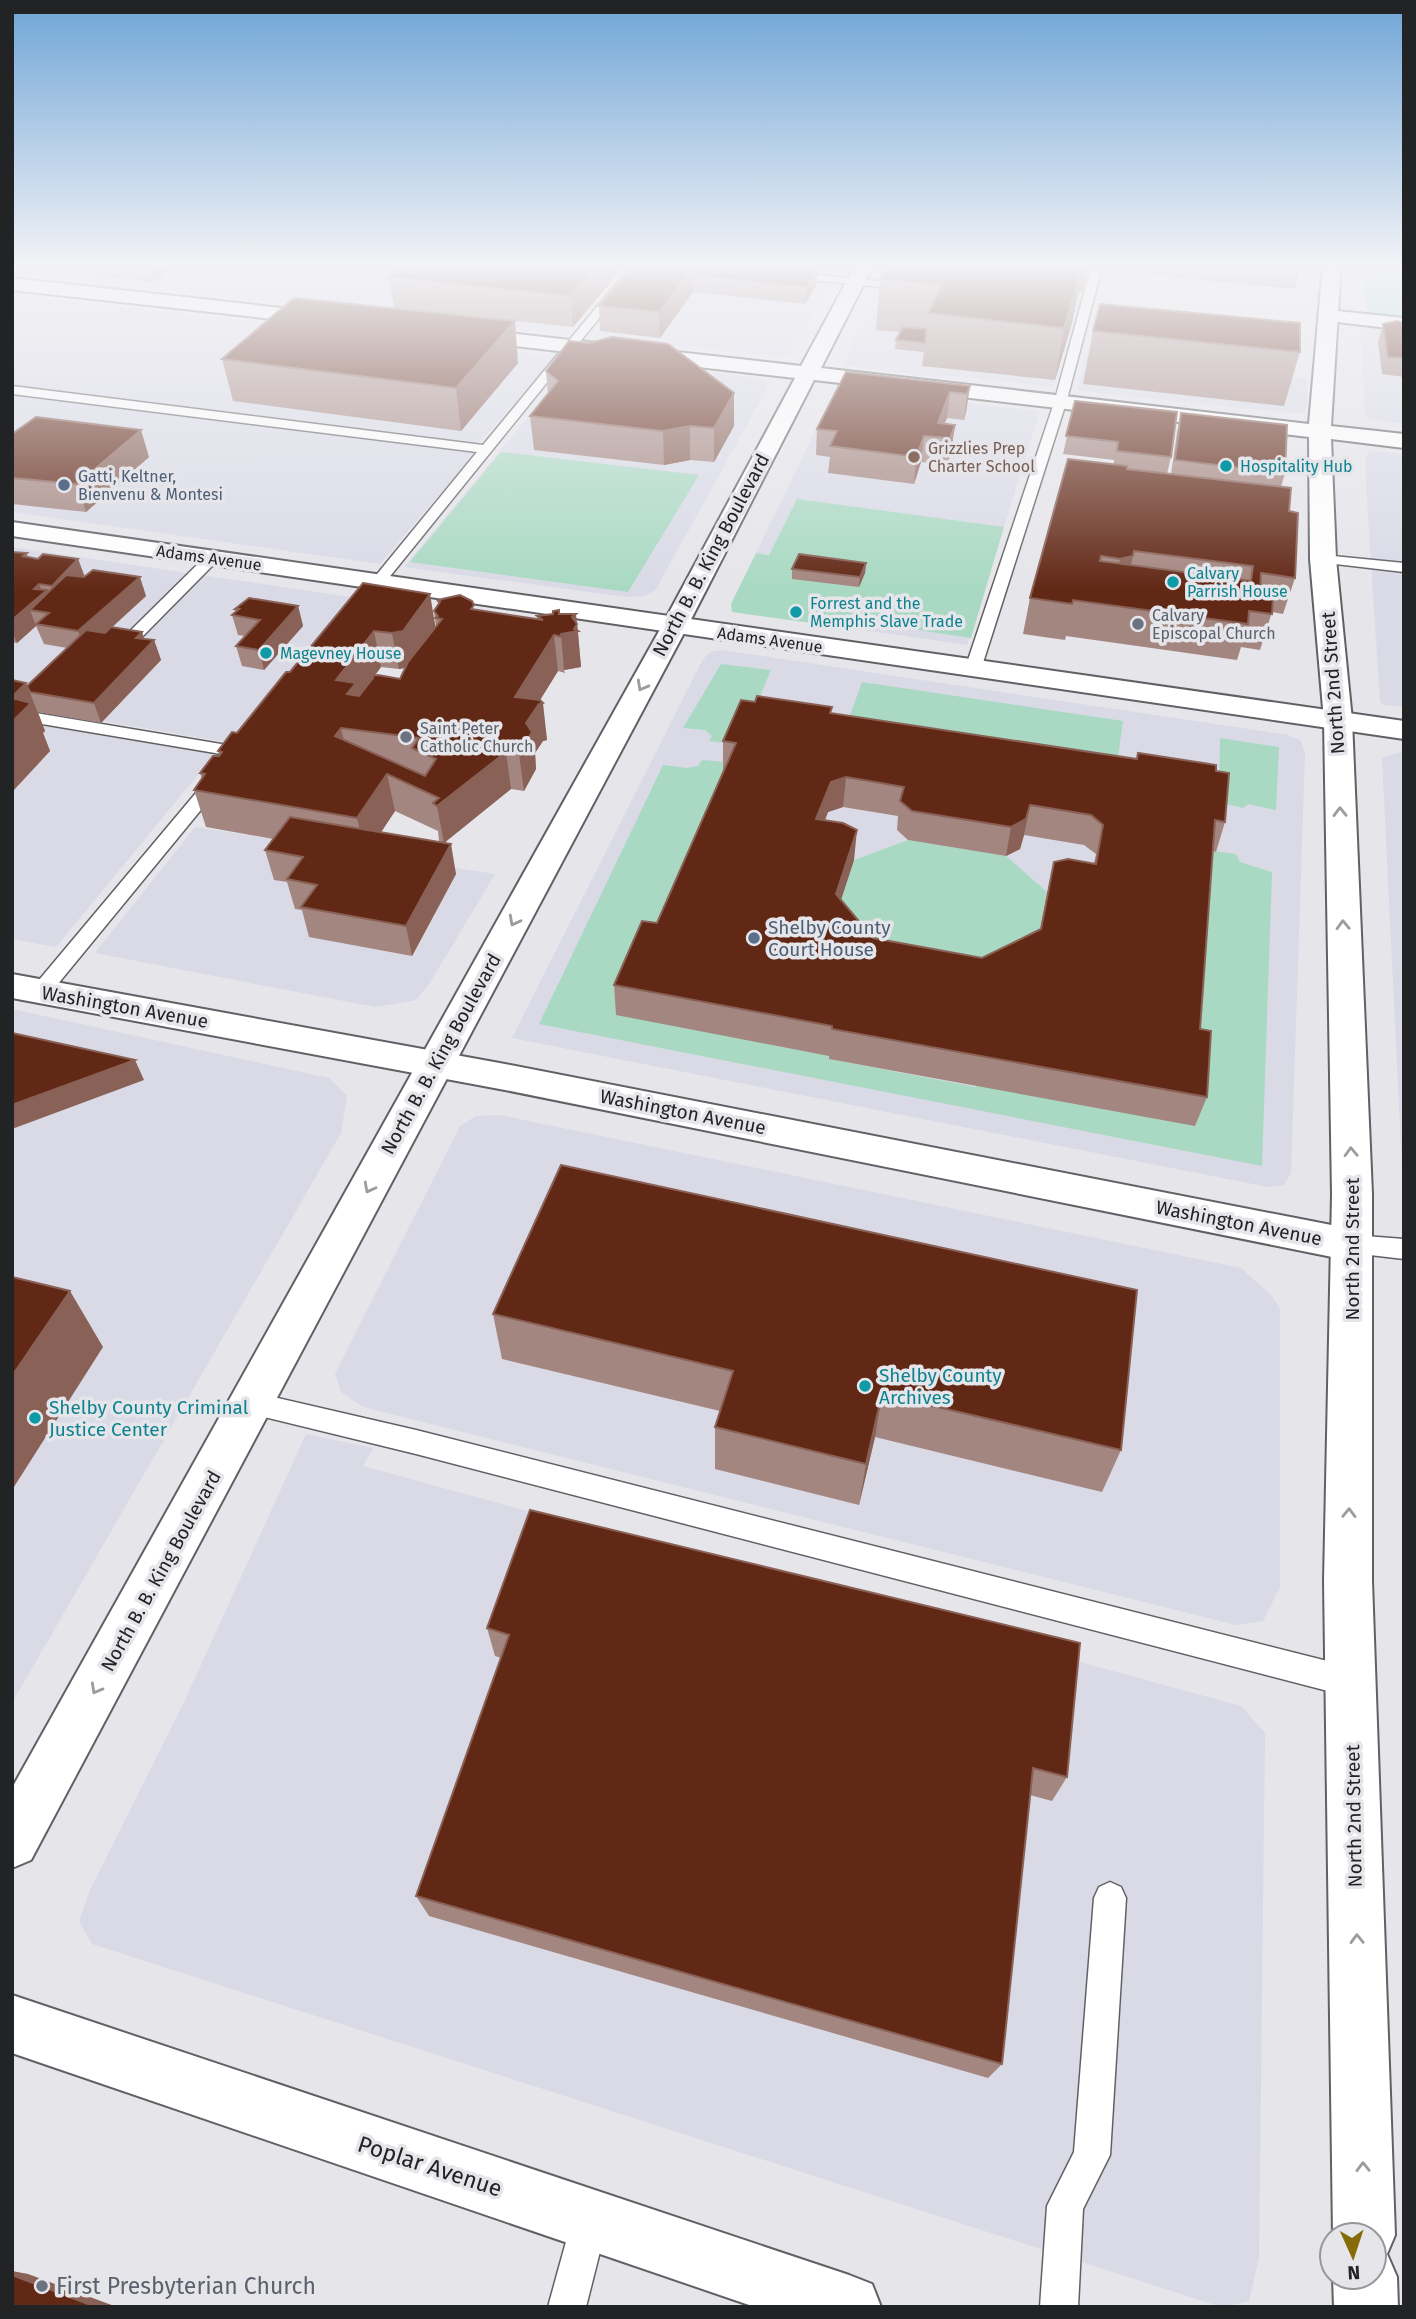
<svg xmlns="http://www.w3.org/2000/svg" width="1416" height="2319" font-family="'Fira Sans',sans-serif">
<style>
.built{fill:#d9dae6}
.green{fill:#a9d9c2}
.lines{fill:none;stroke-linecap:round;stroke-linejoin:round}
.service-casing{stroke:#616165;stroke-width:3}
.minor-casing{stroke:#616165;stroke-width:4}
.tertiary-casing{stroke:#616165;stroke-width:4}
.secondary-casing{stroke:#616165;stroke-width:4}
.service{fill:#fff;fill-rule:evenodd}
.minor{fill:#fff;fill-rule:evenodd}
.tertiary{fill:#fff;fill-rule:evenodd}
.secondary{fill:#fff;fill-rule:evenodd}
.wall{fill:#a48680;fill-rule:evenodd}
.shaded-wall{fill:#896156}
.building{fill:#622816;stroke:#896156;stroke-width:2;fill-rule:evenodd}
.oneway{stroke:#9c9c9c}
.education-dot{fill:#8d6e63;stroke:#e5e5ea;stroke-width:2.5}
.culture-dot{fill:#0f9aa8;stroke:#e5e5ea;stroke-width:2.5}
.service-dot{fill:#5c6f8a;stroke:#e5e5ea;stroke-width:2.5}
.worship-dot{fill:#6b7280;stroke:#e5e5ea;stroke-width:2.5}
.labels{text-anchor:middle;dominant-baseline:central;stroke-width:7;stroke-linejoin:round;paint-order:stroke}
.far-education-label{font-size:16px;fill:#785e54;stroke:#e5e5ea;text-anchor:start}
.far-culture-label{font-size:16px;fill:#0d838f;stroke:#e5e5ea;text-anchor:start}
.far-service-label{font-size:16px;fill:#4e5e75;stroke:#e5e5ea;text-anchor:start}
.far-street-label{font-size:16px;fill:#222324;stroke:#e5e5ea}
.far-worship-label{font-size:16px;fill:#5b616d;stroke:#e5e5ea;text-anchor:start}
.street-label{font-size:19px;fill:#222324;stroke:#e5e5ea}
.service-label{font-size:19px;fill:#4e5e75;stroke:#e5e5ea;text-anchor:start}
.culture-label{font-size:19px;fill:#0d838f;stroke:#e5e5ea;text-anchor:start}
.near-street-label{font-size:23px;fill:#222324;stroke:#e5e5ea}
.near-worship-label{font-size:23px;fill:#5b616d;stroke:#e5e5ea;text-anchor:start}
</style>
<rect width="100%" height="100%" fill="#e5e5ea"/>
<g class="built">
<polygon points="12,264 627,264 567,335 12,273"/>
<polygon points="651,266 829,283 791,353 784,356 593,337"/>
<polygon points="887,287 1079,306 1053,387 953,376 940,378 843,365 859,326 868,325"/>
<polygon points="12,296 51,299 556,356 481,441 467,443 12,386"/>
<polygon points="1371,328 1404,332 1404,424 1368,419 1365,415 1361,330"/>
<polygon points="1085,355 1307,378 1307,407 1303,413 1292,413 1078,391"/>
<polygon points="576,359 747,377 766,381 768,387 656,589 645,596 625,597 404,567"/>
<polygon points="850,390 1040,411 967,645 870,631 894,562 863,567 756,553 832,396 837,391"/>
<polygon points="12,393 476,452 380,564 12,512"/>
<polygon points="1370,451 1404,454 1404,707 1384,705 1380,701 1366,485 1366,456"/>
<polygon points="12,547 350,597 231,743 12,706"/>
<polygon points="722,650 1288,735 1301,741 1305,754 1291,1173 1284,1185 1268,1187 512,1038 703,659 711,652"/>
<polygon points="12,720 215,754 56,947 12,939"/>
<polygon points="1404,751 1404,1207 1382,758"/>
<polygon points="195,827 495,874 431,981 416,1000 400,1003 375,1007 95,953"/>
<polygon points="12,1009 329,1078 347,1096 341,1133 12,1703"/>
<polygon points="500,1115 1241,1268 1272,1296 1280,1309 1280,1587 1263,1621 1236,1625 363,1407 341,1392 335,1374 460,1126 476,1116"/>
<polygon points="306,1434 373,1448 363,1466 1241,1706 1265,1733 1259,2257 1249,2301 1224,2307 1212,2304 92,1944 79,1921 90,1890 185,1700"/>
</g>
<g class="green">
<polygon points="1364,264 1404,264 1404,317 1392,318 1367,313"/>
<polygon points="501,452 699,475 628,592 410,562"/>
<polygon points="797,499 1004,527 971,638 872,623 870,631 732,612 731,604 756,553 769,555"/>
<polygon points="721,664 771,670 754,710 734,744 709,741 712,736 705,730 683,728"/>
<polygon points="862,682 1123,721 1117,765 846,726"/>
<polygon points="1220,738 1279,747 1276,810 1248,804 1243,808 1219,802"/>
<polygon points="702,760 726,762 736,772 829,1059 976,1087 977,1084 1189,1058 1205,850 1236,854 1240,862 1272,872 1262,1166 539,1024 663,765 687,768 698,766"/>
<polygon points="908,840 1006,856 1047,892 1034,959 976,987 833,924 854,860"/>
</g>
<g class="lines">
<defs>
<g id="service">
<polygon points="632,264 643,264 370,601 360,601 357,598 360,595 477,452 12,394 12,386 483,445"/>
<polygon points="1092,264 1103,264 1066,403 981,669 973,674 967,672 965,669 1054,403"/>
<polygon points="786,272 909,284 915,287 909,290 782,277 780,275"/>
<polygon points="212,554 217,555 219,558 217,561 142,637 130,637 128,634 130,631 207,555"/>
<polygon points="1323,555 1404,563 1404,572 1318,562 1316,559"/>
<polygon points="12,709 239,747 248,752 239,757 12,719"/>
<polygon points="217,774 226,779 223,783 48,996 34,996 31,991 34,986 211,775"/>
<polygon points="1352,1235 1404,1239 1404,1259 1344,1252 1340,1245 1344,1238"/>
<polygon points="252,1392 416,1430 1351,1667 1361,1672 1366,1682 1361,1692 1351,1697 416,1454 252,1414 243,1411 239,1403 243,1395"/>
<polygon points="1110,1882 1121,1887 1126,1898 1110,2155 1083,2209 1078,2307 1040,2307 1047,2206 1074,2152 1094,1898 1099,1887"/>
<polygon points="590,2202 603,2207 608,2220 586,2307 548,2307 572,2220 577,2207"/>
</g>
<g id="minor">
<polygon points="1328,310 1404,318 1404,330 1321,320 1318,316"/>
<polygon points="12,974 505,1064 1352,1229 1366,1234 1372,1245 1366,1256 1352,1261 505,1090 12,998"/>
</g>
<polygon id="tertiary" points="12,522 1404,721 1404,739 12,536"/>
<g id="secondary">
<polygon points="856,264 874,264 821,368 1309,424 1323,264 1341,264 1331,426 1404,434 1404,448 1331,439 1336,559 1352,720 1372,1194 1372,1581 1395,2235 1387,2254 1397,2277 1398,2307 1334,2307 1333,2277 1374,2277 1374,2235 1333,2235 1324,1581 1332,1194 1324,720 1310,559 1309,437 814,380 684,633 31,1860 12,1868 12,1788 658,633 795,378 463,340 456,338 453,334 456,330 463,328 801,366"/>
<polygon points="12,278 327,313 334,315 337,319 334,323 327,325 12,290"/>
<polygon points="12,1995 849,2275 872,2284 881,2307 755,2307 12,2053"/>
</g>
</defs>
<use href="#service" class="service-casing"/>
<use href="#minor" class="minor-casing"/>
<use href="#tertiary" class="tertiary-casing"/>
<use href="#secondary" class="secondary-casing"/>
<use href="#service" class="service"/>
<use href="#minor" class="minor"/>
<use href="#tertiary" class="tertiary"/>
<use href="#secondary" class="secondary"/>
</g>
<g class="wall">
<polygon points="12,264 177,264 153,282 60,272 59,268 55,271 12,266"/>
<polygon points="403,264 626,264 573,327 394,308 389,277"/>
<polygon points="634,264 818,264 817,267 817,283 805,304 693,292 660,338 600,331 599,306"/>
<polygon points="1117,264 1301,264 1295,289 1116,272"/>
<polygon points="880,279 1082,292 1078,293 1072,323 1055,380 922,366 924,352 895,349 896,340 900,332 876,330"/>
<polygon points="1404,323 1404,377 1382,374 1378,342 1383,324"/>
<polygon points="1093,331 1300,352 1284,406 1083,384"/>
<polygon points="222,359 518,363 461,431 233,401"/>
<polygon points="546,371 734,393 734,426 714,462 690,460 664,465 534,450 530,416 548,395"/>
<polygon points="970,386 966,412 964,420 947,418 944,424 955,425 951,452 947,465 921,462 914,484 828,473 830,457 816,455 817,429"/>
<polygon points="1075,401 1171,457 1167,474 1171,474 1177,432 1181,413 1285,473 1281,487 1289,511 1295,578 1283,614 1272,612 1260,650 1241,647 1237,660 1066,636 1065,640 1023,634 1030,598 1114,464 1114,460 1063,454"/>
<polygon points="12,434 149,457 86,512 12,504"/>
<polygon points="12,552 27,553 28,557 38,559 78,559 85,577 146,596 112,627 142,632 144,639 154,640 161,660 101,723 38,712 45,731 43,733 50,751 12,792 27,686 67,648 44,644 36,626 17,643 12,642"/>
<polygon points="866,563 865,573 859,587 792,579 792,569"/>
<path d="M363,583L436,627L434,611L438,605V601L474,610L537,619V616L559,614L577,623L578,631L581,667L564,670L565,673L558,671L540,700L547,740L543,741L535,753L536,769L524,791L511,789L444,843L456,874L412,956L309,937L302,910L295,909L287,882L274,880L265,850L273,839L206,827L194,790L202,779L200,773L219,756L218,751L237,733L290,672ZM381,667L399,669L405,668L400,679L375,675ZM395,811L438,831L439,841L443,843L381,832Z"/>
<polygon points="298,606 303,626 264,670 242,666 236,646 245,636 238,635 232,615 236,612 235,609"/>
<path d="M832,707L831,713L1216,771L1225,822L1216,852L1213,851L1200,1029L1207,1097L1195,1126L829,1059V1056L616,1015L614,985L657,923L724,770H723V741ZM843,807L898,816L897,830L908,840L1006,856L1020,849L1024,835L1084,845L1096,854L1094,863L1054,862L1040,930L982,958L873,938L841,900L854,860L825,820L828,812Z"/>
<polygon points="561,1165 1121,1450 1102,1492 875,1437 859,1505 715,1469 715,1427 720,1411 502,1359 493,1314"/>
<polygon points="530,1510 1067,1777 1052,1801 1030,1795 1002,2064 988,2078 429,1916 416,1896 501,1658 495,1656 487,1628"/>
</g>
<g class="shaded-wall">
<polygon points="52,264 58,264 59,268 55,271"/>
<polygon points="149,264 177,264 153,282"/>
<polygon points="599,264 626,264 573,327 571,296"/>
<polygon points="696,264 708,264 693,275 693,292 660,338 659,312"/>
<polygon points="1087,264 1089,264 1082,292 1078,293 1072,323 1055,380 1064,328 1065,275"/>
<polygon points="818,267 817,283 805,304 806,287"/>
<polygon points="515,321 518,363 461,431 456,388"/>
<polygon points="970,386 966,412 964,420 967,394"/>
<polygon points="950,392 947,418 939,437 938,423"/>
<polygon points="734,393 734,426 714,462 714,428"/>
<polygon points="955,425 951,452 947,465 950,438"/>
<polygon points="690,426 690,460 664,465 663,431"/>
<polygon points="141,430 149,457 86,512 77,484"/>
<polygon points="924,436 921,462 914,484 916,457"/>
<polygon points="1133,556 1125,592 1112,594 1120,559"/>
<polygon points="78,559 85,578 59,605 52,586"/>
<polygon points="866,563 865,573 859,587 860,577"/>
<polygon points="140,577 146,596 86,651 78,631"/>
<polygon points="39,584 43,594 47,590 55,610 49,613 30,610 36,626 17,643 12,631 12,620 34,589"/>
<polygon points="430,594 436,630 409,667 399,669 392,633"/>
<polygon points="298,606 303,626 264,670 259,650"/>
<polygon points="576,614 581,667 564,670 561,634 572,617"/>
<polygon points="374,631 381,667 373,678 371,676 372,679 364,719 336,680"/>
<polygon points="142,632 147,648 154,640 161,660 101,723 94,703 136,638"/>
<polygon points="554,635 558,671 519,734 515,697"/>
<polygon points="26,683 45,731 43,733 50,751 12,792 12,697"/>
<polygon points="543,703 547,740 543,741 535,753 536,769 524,791 519,754 526,723 539,704"/>
<polygon points="341,728 349,765 335,736"/>
<polygon points="506,752 511,789 444,843 437,806"/>
<polygon points="387,774 395,811 366,855 357,818"/>
<polygon points="846,777 843,807 828,812 814,849 816,819 831,782"/>
<polygon points="1030,805 1024,835 1020,849 1006,856 1011,827"/>
<polygon points="857,830 854,860 833,924 836,894"/>
<polygon points="451,844 456,874 412,956 406,926"/>
<polygon points="135,1060 144,1080 12,1129 12,1105"/>
<polygon points="70,1291 103,1347 12,1490 12,1376"/>
<polygon points="882,1394 875,1437 859,1505 866,1464"/>
<polygon points="12,2271 28,2274 117,2307 96,2307 12,2275"/>
</g>
<g class="building">
<polygon points="403,264 599,264 571,296 389,277"/>
<polygon points="634,264 696,264 659,312 599,306"/>
<polygon points="702,264 795,264 818,267 806,287 693,275"/>
<polygon points="888,264 1004,264 1081,272 1064,328 928,313 942,285 880,279"/>
<polygon points="1003,264 1087,264 1086,268 1074,271"/>
<polygon points="294,298 515,321 456,388 222,359"/>
<polygon points="1100,304 1300,323 1300,352 1093,331"/>
<polygon points="1397,321 1404,323 1404,358 1388,357 1383,324"/>
<polygon points="903,327 926,329 925,343 896,340"/>
<polygon points="612,337 668,344 734,393 714,428 690,426 663,431 530,416 558,381 546,371 569,341 589,343"/>
<polygon points="846,372 970,386 967,394 950,392 938,423 955,425 950,438 924,436 916,457 830,446 837,431 817,429"/>
<polygon points="1075,401 1177,412 1171,457 1117,451 1118,442 1066,436"/>
<polygon points="1181,413 1287,425 1285,473 1175,460"/>
<polygon points="36,417 141,430 77,484 12,478 12,434"/>
<path d="M1068,459L1127,466V469L1291,488L1289,511L1298,513L1295,578L1261,573L1260,595L1273,597L1272,614L1249,611L1248,624L1073,600L1072,604L1030,598ZM1134,551L1253,566L1251,581L1100,561L1101,556L1120,559L1133,556Z"/>
<polygon points="12,552 27,553 23,556 38,559 43,554 78,559 52,586 39,584 34,589 47,590 12,620"/>
<polygon points="799,554 866,563 860,577 792,569"/>
<polygon points="93,570 140,577 78,631 36,624 49,613 30,610 66,575 84,577"/>
<path d="M363,583L430,594L403,631L392,633L374,631L336,680L356,683L347,694L359,696L373,678L371,676L378,675L400,679L408,662L442,619L435,618L438,616L434,611L440,602L438,601L442,599L460,595L472,601L474,605L471,609L543,620L537,616L553,614V611L559,610V614H576L572,617L577,624L574,629L578,631L561,634L562,637L554,635L515,697L540,700L543,703L539,704L526,723L532,732L519,754L506,752L437,806L433,803L439,798L387,774L357,818L194,790L205,774L200,773L213,756H219L222,752L218,751L232,732L237,733L286,672H290ZM341,728L419,738L412,748L436,759L425,776L335,736Z"/>
<polygon points="249,598 298,606 259,650 236,646 260,620 232,615 239,609 235,609"/>
<polygon points="111,627 142,632 136,638 154,640 94,703 30,692 27,686 86,630 105,633"/>
<polygon points="12,680 26,683 12,697"/>
<path d="M757,696L832,707L830,713L1137,759L1138,753L1216,765V771L1229,773L1225,822L1215,820L1200,1029L1211,1031L1207,1097L832,1029V1026L614,985L642,921L657,923L736,743L723,741L741,700L755,702ZM846,777L904,787L900,801L912,811L1011,827L1026,819L1030,805L1091,815L1103,825L1096,864L1068,859L1054,862L1041,929L982,958L873,938L836,894L857,830L843,823L816,819L831,782Z"/>
<polygon points="12,698 31,703 12,722"/>
<polygon points="290,817 451,844 406,926 301,907 317,885 287,879 303,857 265,850"/>
<polygon points="12,1033 135,1060 12,1105"/>
<polygon points="561,1165 1137,1290 1121,1450 882,1394 866,1464 715,1427 733,1371 493,1314"/>
<polygon points="12,1277 70,1291 12,1376"/>
<polygon points="530,1510 1080,1643 1067,1777 1033,1768 1002,2064 416,1896 509,1635 487,1628"/>
<polygon points="12,2275 96,2307 12,2307"/>
</g>
<defs><path id="oneway-chevron" d="M-2-3.5L2.5 0L-2 3.5" fill="none" stroke-width="1.6" stroke-linecap="round" stroke-linejoin="round" transform="scale(1.75)"/></defs>
<g class="oneway">
<use href="#oneway-chevron" transform="translate(642 686) rotate(119)"/>
<use href="#oneway-chevron" transform="translate(1340 812) rotate(-91)"/>
<use href="#oneway-chevron" transform="translate(514 921) rotate(118)"/>
<use href="#oneway-chevron" transform="translate(1343 925) rotate(-92)"/>
<use href="#oneway-chevron" transform="translate(1351 1152) rotate(-92)"/>
<use href="#oneway-chevron" transform="translate(369 1188) rotate(118)"/>
<use href="#oneway-chevron" transform="translate(1349 1513) rotate(-89)"/>
<use href="#oneway-chevron" transform="translate(96 1689) rotate(119)"/>
<use href="#oneway-chevron" transform="translate(1357 1939) rotate(-91)"/>
<use href="#oneway-chevron" transform="translate(1363 2167) rotate(-91)"/>
</g>
<linearGradient id="sky" x2="0" y2="1"><stop stop-color="#6fa5d7"/><stop offset="0.45" stop-color="#f3f3f6"/><stop offset="1" stop-color="#f3f3f6" stop-opacity="0"/></linearGradient>
<rect width="1416" height="589" fill="url(#sky)"/>
<circle class="education-dot" cx="914" cy="457" r="7"/>
<g class="culture-dot">
<circle cx="1226" cy="466" r="7"/>
<circle cx="1173" cy="582" r="7"/>
<circle cx="796" cy="612" r="7"/>
<circle cx="266" cy="653" r="7"/>
<circle cx="865" cy="1386" r="7"/>
<circle cx="35" cy="1418" r="7"/>
</g>
<g class="service-dot">
<circle cx="64" cy="485" r="7"/>
<circle cx="754" cy="938" r="7"/>
</g>
<g class="worship-dot">
<circle cx="1138" cy="624" r="7"/>
<circle cx="406" cy="737" r="7"/>
<circle cx="42" cy="2286" r="7"/>
</g>
<g class="labels">
<g class="far-education-label">
<text x="928" y="448">Grizzlies Prep<tspan x="928" dy="18">Charter School</tspan></text>
</g>
<g class="far-culture-label">
<text x="1240" y="466">Hospitality Hub</text>
<text x="1187" y="573">Calvary<tspan x="1187" dy="18">Parrish House</tspan></text>
<text x="810" y="603">Forrest and the<tspan x="810" dy="18">Memphis Slave Trade</tspan></text>
<text x="280" y="653">Magevney House</text>
</g>
<g class="far-service-label">
<text x="78" y="476">Gatti, Keltner,<tspan x="78" dy="18">Bienvenu &amp; Montesi</tspan></text>
</g>
<g class="far-street-label">
<text transform="translate(209 558) rotate(8)">Adams Avenue</text>
<text transform="translate(770 640) rotate(8)">Adams Avenue</text>
</g>
<g class="far-worship-label">
<text x="1152" y="615">Calvary<tspan x="1152" dy="18">Episcopal Church</tspan></text>
<text x="420" y="728">Saint Peter<tspan x="420" dy="18">Catholic Church</tspan></text>
</g>
<g class="street-label">
<text transform="translate(711 555) rotate(-62)">North B. B. King Boulevard</text>
<text transform="translate(1333 683) rotate(-94)">North 2nd Street</text>
<text transform="translate(125 1007) rotate(10)">Washington Avenue</text>
<text transform="translate(441 1054) rotate(-61)">North B. B. King Boulevard</text>
<text transform="translate(683 1112) rotate(11)">Washington Avenue</text>
<text transform="translate(1239 1223) rotate(11)">Washington Avenue</text>
<text transform="translate(1352 1249) rotate(-90)">North 2nd Street</text>
<text transform="translate(161 1571) rotate(-61)">North B. B. King Boulevard</text>
<text transform="translate(1354 1816) rotate(-91)">North 2nd Street</text>
</g>
<g class="service-label">
<text x="768" y="927">Shelby County<tspan x="768" dy="22">Court House</tspan></text>
</g>
<g class="culture-label">
<text x="879" y="1375">Shelby County<tspan x="879" dy="22">Archives</tspan></text>
<text x="49" y="1407">Shelby County Criminal<tspan x="49" dy="22">Justice Center</tspan></text>
</g>
<g class="near-street-label">
<text transform="translate(430 2166) rotate(18)">Poplar Avenue</text>
</g>
<g class="near-worship-label">
<text x="56" y="2286">First Presbyterian Church</text>
</g>
</g>
<rect width="1416" height="2319" fill="none" stroke="#222324" stroke-width="28"/>
<g transform="translate(1353 2256) rotate(177)"><circle r="33" fill="#e5e5ea" stroke="#97979b" stroke-width="2"/>
<path d="M0-5L12 26L0 18L-12 26Z" fill="#856c09"/>
<text y="-10" font-size="19" font-weight="bold" text-anchor="middle" fill="#222324">N</text>
</g>
</svg>
